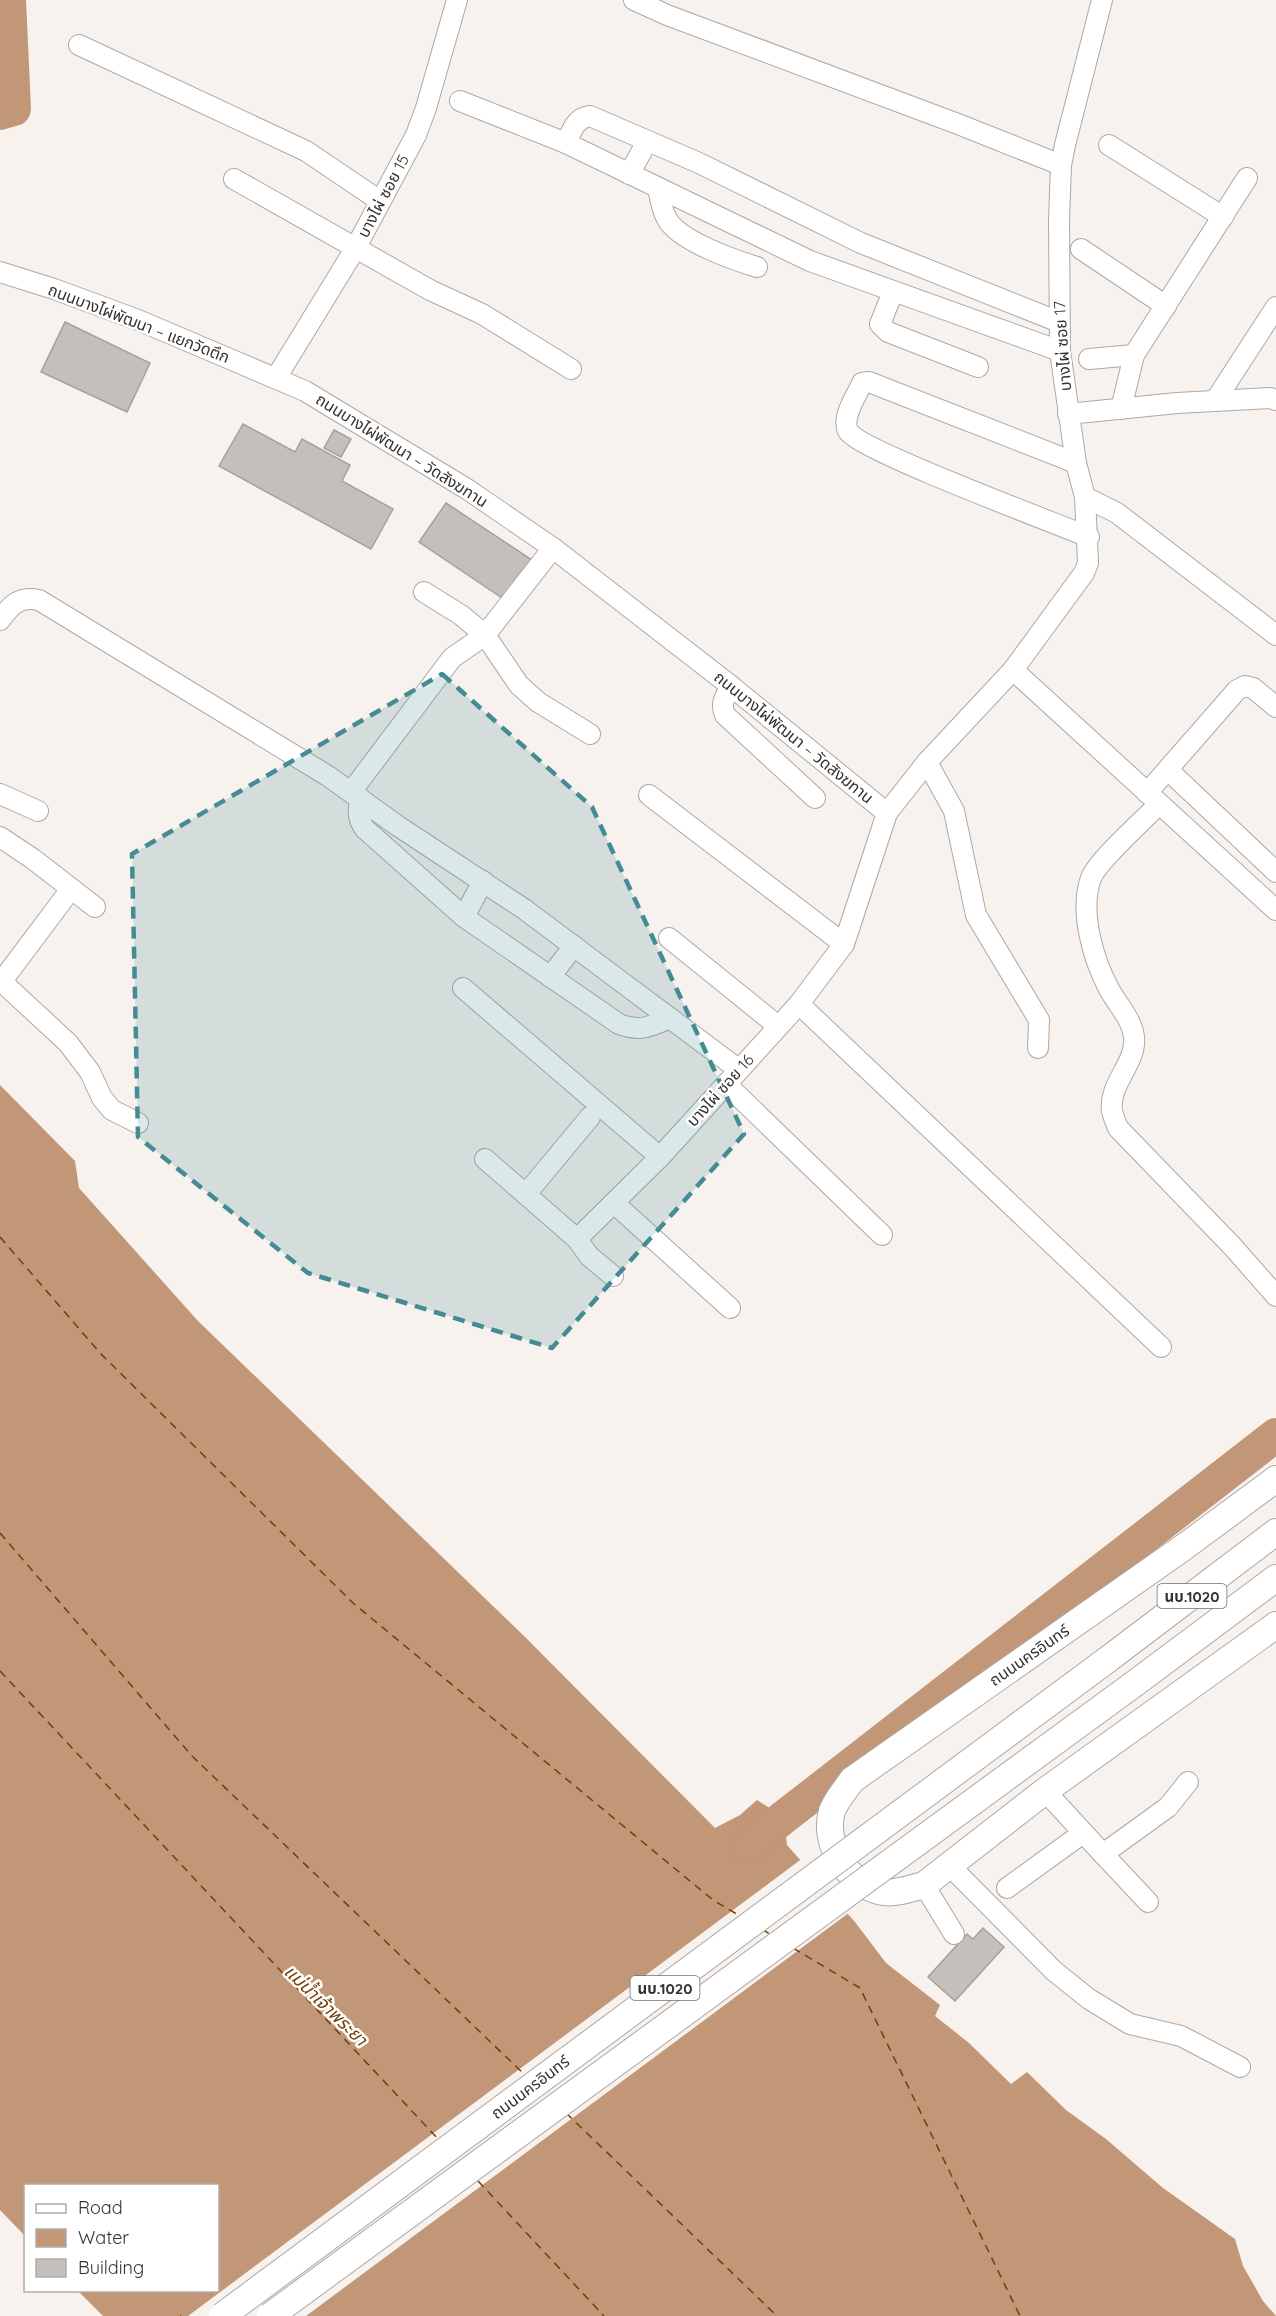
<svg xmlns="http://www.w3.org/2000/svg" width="1276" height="2316" font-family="Quicksand,'Noto Sans Thai',sans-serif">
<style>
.water{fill:#c19777}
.pier{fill:#f8f2ee}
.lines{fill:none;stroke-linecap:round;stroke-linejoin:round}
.river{stroke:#c19777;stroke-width:34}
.ferry{stroke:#743e08;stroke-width:1.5;stroke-dasharray:8 6;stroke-linecap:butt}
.building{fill:#c5bfbb;stroke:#a5a09c;stroke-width:1.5}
.minor-casing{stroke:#aea8a4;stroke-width:22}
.major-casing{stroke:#aea8a4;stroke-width:28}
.minor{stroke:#fff;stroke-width:20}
.major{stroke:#fff;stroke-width:26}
.major-bridge-casing{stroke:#aea8a4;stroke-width:28;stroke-linecap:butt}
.major-bridge{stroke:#fff;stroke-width:26}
.marked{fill:#448b94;fill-opacity:0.2;stroke:#448b94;stroke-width:4.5;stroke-dasharray:12 8;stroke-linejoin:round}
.labels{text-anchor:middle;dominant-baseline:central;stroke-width:5;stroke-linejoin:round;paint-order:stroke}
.shield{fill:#fff;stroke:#71706e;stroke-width:1.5}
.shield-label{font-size:15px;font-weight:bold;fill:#343230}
.street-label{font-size:16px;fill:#343230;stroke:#fff}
.water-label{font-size:18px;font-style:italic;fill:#743e08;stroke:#fff}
</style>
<rect width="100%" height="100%" fill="#f8f2ee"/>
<polygon class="water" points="0,1085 75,1161 79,1188 198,1321 523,1635 715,1828 740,1815 757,1800 784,1817 787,1845 855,1922 886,1963 940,2005 935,2016 969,2043 1011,2084 1027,2072 1066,2110 1106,2139 1163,2188 1235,2239 1243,2266 1263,2301 1276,2316 103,2316 78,2291 218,2290 218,2186 26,2186 25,2236 0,2210"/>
<polygon class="pier" points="803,1858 850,1912 306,2316 188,2316"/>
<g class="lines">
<g class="river">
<polyline points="0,113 14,109 9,0"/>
<polyline points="747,1847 784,1817 1276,1435"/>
</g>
<g class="ferry">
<polyline points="0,1237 100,1353 353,1603 713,1900 740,1916"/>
<polyline points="0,1533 192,1756 525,2075"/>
<polyline points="0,1671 439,2140"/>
<polyline points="762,1929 771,1935"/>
<polyline points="793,1948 860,1988 1020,2316"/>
<polyline points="566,2113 777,2316"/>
<polyline points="478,2181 604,2316"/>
<polyline points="180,2316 181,2316"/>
</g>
</g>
<g class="building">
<polygon points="65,322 150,363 127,412 41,372"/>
<polygon points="243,424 295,452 302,439 350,465 342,481 393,509 371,549 219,466"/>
<polygon points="334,430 351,439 341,457 324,448"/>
<polygon points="446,503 535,562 508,602 419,542"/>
<polygon points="983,1928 1004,1947 955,2001 928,1977 967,1934 973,1939"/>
</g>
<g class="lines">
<defs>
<g id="minor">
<polyline points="634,0 667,15 958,124 1061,165"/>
<polyline points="79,45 306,151 380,201"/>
<polyline points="460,101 566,143 810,261 1060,351"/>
<path d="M566,143C572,131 575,118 590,116L699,163L861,243L1059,322"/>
<polyline points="1109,145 1223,217"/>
<polyline points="629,174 647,142"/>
<polyline points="234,179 430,290 482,314 571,369"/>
<path d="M658,188C660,198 662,211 667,219C679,241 734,260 757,267"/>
<polyline points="1081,249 1166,306"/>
<polyline points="0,272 54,289 138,320 305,391 467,489 553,548 731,686 887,813"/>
<polyline points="893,292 880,324 888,332 978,367"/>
<polyline points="1089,359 1134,355"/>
<polyline points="276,378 355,249 416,135 426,108 457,0"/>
<polyline points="1215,401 1276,307"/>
<polyline points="1121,409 1134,355 1247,178"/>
<polyline points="1068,414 1177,403 1270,398 1276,400"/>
<path d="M1076,463L869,382L862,383C857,395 841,417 848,431C859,450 1055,523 1089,537"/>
<polyline points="1085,497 1117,513 1276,635"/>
<polyline points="553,548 485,635 519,685 538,702 590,734"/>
<path d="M0,620C11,605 19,596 39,600L328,776L398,826L524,909L738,1069"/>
<polyline points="1013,670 1276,910"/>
<path d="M731,686C725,697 720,703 725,715L815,798"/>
<polyline points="927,762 954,811 976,915 1039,1020 1038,1048"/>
<polyline points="1168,770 1276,872"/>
<polyline points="351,792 452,658 485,635 461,615 424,592"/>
<polyline points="1147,793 1237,690 1245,686 1253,688 1276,707"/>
<polyline points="0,794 38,811"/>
<polyline points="649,795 844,944"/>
<path d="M360,798C358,811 357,818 365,829L464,917L619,1024C640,1032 650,1027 670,1018"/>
<path d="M1159,804C1144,820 1098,860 1091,878C1079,911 1093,959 1109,989C1117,1004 1132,1019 1134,1037C1137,1063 1108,1084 1112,1111C1113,1116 1116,1123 1118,1128L1233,1247L1276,1296"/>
<polyline points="0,837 33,859 95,907"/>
<polyline points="464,917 483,881"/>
<polyline points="669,938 778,1026"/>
<polyline points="550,977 574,946"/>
<polyline points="0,980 68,1043 90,1072 102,1098 112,1110 138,1123"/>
<polyline points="2,981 71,889"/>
<polyline points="463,988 660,1157"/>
<polyline points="799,1004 1161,1347"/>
<polyline points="726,1084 882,1235"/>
<polyline points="485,1159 577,1239 660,1157 799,1004 844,944 887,813 927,762 1013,670 1084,573 1088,563 1085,497 1076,463 1060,351 1059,221 1061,165 1065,145 1102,0"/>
<polyline points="526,1194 590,1117"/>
<polyline points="614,1203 730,1308"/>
<polyline points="577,1239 589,1256 613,1276"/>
<polyline points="1045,1791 1103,1854 1168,1807 1188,1782"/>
<polyline points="1103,1854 1148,1902"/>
<polyline points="950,1866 1054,1971 1089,1999 1130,2024 1181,2036 1240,2067"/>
<polyline points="924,1885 954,1934"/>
<polyline points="1007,1888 1083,1833"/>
</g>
<g id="major">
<path d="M1276,1479L1184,1547L852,1780C846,1789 836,1800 832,1811C822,1844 849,1886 883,1892C897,1894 911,1888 924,1885L1045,1791L1276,1625"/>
<polyline points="1107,1660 1276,1532"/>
<polyline points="1134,1684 1276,1578"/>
</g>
</defs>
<use href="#minor" class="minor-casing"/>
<use href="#major" class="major-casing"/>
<use href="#minor" class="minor"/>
<use href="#major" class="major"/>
<defs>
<g id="major-bridge">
<polyline points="222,2316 1107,1660"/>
<polyline points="270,2316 1134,1684"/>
</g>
</defs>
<use href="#major-bridge" class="major-bridge-casing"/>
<use href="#major-bridge" class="major-bridge"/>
</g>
<path class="marked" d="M442,674L592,807L744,1134L552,1348L308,1273L138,1137L132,854Z"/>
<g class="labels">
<g class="shield">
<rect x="1157.5" y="1584" width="69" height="24" rx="4.5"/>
<rect x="630.5" y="1976" width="69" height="24" rx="4.5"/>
</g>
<g class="shield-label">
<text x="1192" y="1596">นบ.1020</text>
<text x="665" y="1988">นบ.1020</text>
</g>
<g class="street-label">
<text transform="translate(383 196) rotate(-62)">บางไผ่ ซอย 15</text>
<text transform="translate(139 323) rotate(21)">ถนนบางไผ่พัฒนา – แยกวัดตึก</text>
<text transform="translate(1062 346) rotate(-94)">บางไผ่ ซอย 17</text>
<text transform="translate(402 450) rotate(32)">ถนนบางไผ่พัฒนา – วัดสังฆทาน</text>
<text transform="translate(794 737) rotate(39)">ถนนบางไผ่พัฒนา – วัดสังฆทาน</text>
<text transform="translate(720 1090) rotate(-48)">บางไผ่ ซอย 16</text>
<text transform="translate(1029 1655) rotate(-35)">ถนนนครอินทร์</text>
<text transform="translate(530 2087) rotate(-37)">ถนนนครอินทร์</text>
</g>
<g class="water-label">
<text transform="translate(326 2005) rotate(44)">แม่น้ำเจ้าพระยา</text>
</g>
</g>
<rect x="24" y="2184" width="195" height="108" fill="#ffffff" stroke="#aeadac" stroke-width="1.5"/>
<rect x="36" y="2204" width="30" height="9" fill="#ffffff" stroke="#aeadac" stroke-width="1.5"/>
<text x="78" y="2214" font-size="18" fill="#343230">Road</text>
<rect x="36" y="2229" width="30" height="18" fill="#c19777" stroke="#aeadac" stroke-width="1.5"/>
<text x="78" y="2244" font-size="18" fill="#343230">Water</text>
<rect x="36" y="2259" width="30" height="18" fill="#c5bfbb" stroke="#aeadac" stroke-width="1.5"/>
<text x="78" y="2274" font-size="18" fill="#343230">Building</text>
</svg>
